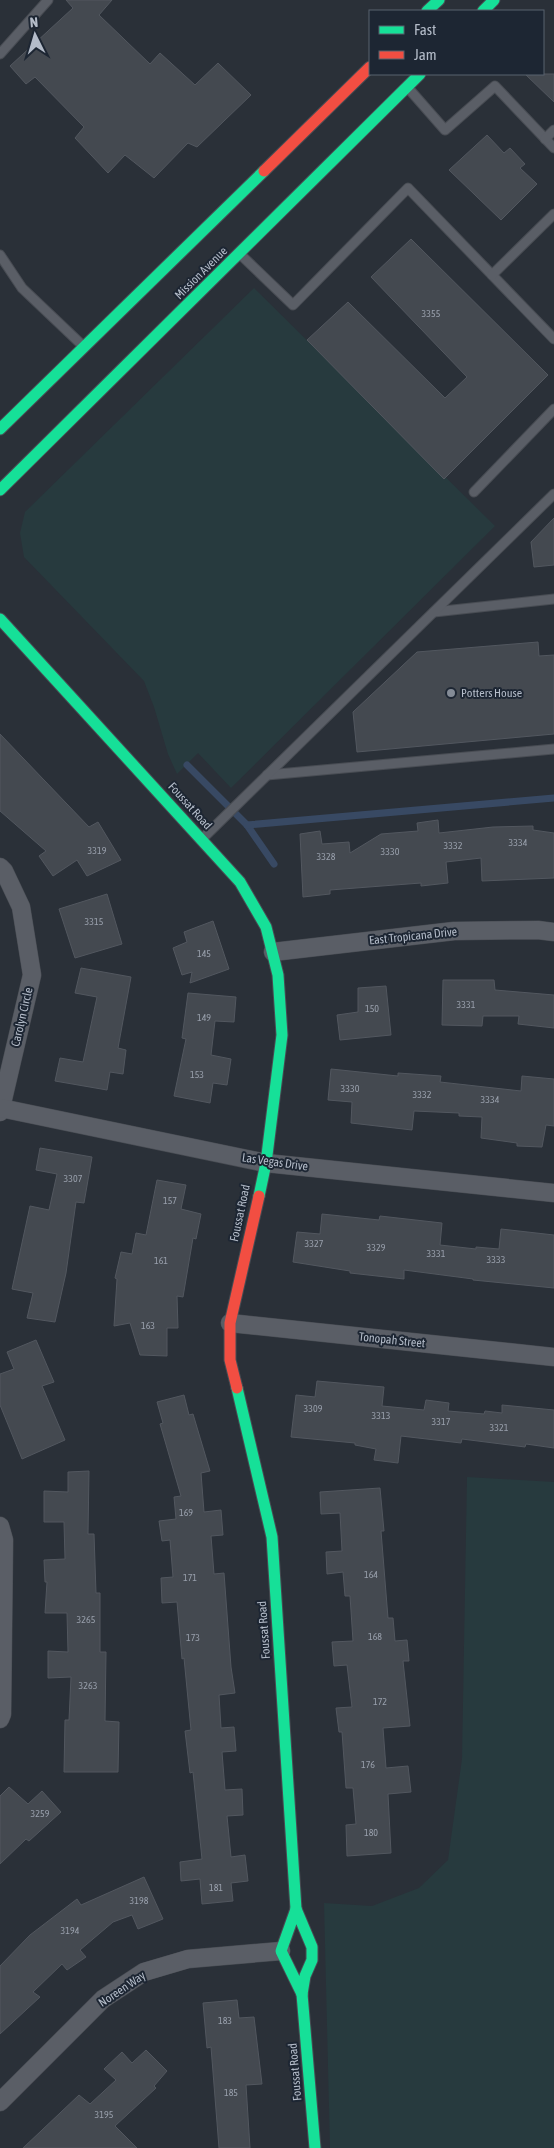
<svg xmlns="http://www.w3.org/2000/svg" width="554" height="2148" font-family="'Asap Condensed',sans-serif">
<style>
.green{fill:#273a3e}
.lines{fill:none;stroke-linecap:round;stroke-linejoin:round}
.stream{stroke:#384963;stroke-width:7}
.building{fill:#444950;stroke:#52575f}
.lane-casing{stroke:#484c53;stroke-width:11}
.street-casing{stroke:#484c53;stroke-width:19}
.fast-casing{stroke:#484c53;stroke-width:13}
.jam-casing{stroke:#484c53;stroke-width:13}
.lane{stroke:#5a5e66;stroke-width:9}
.street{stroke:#5a5e66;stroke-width:18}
.fast{stroke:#16e098;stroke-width:11}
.jam{stroke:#f24e42;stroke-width:11}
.poi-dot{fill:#848b96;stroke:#1d2633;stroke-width:2}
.labels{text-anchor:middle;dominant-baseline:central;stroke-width:4;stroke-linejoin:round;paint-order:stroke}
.number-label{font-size:10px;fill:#989fab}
.street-label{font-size:12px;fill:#b4bcc9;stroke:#1d2633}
.poi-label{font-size:12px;fill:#b4bcc9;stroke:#1d2633;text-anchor:start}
</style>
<rect width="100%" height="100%" fill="#2a3038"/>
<g class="green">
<polygon points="254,288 495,526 231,788 198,753 177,774 168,754 154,707 144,681 24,557 20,533 25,512"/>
<polygon points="467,1477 554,1482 554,2148 330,2148 324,1903 372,1906 419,1888 448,1860 462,1759"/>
</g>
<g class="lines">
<g class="stream">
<polyline points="187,765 247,825 274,864"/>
<polyline points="247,825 554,798"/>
</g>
</g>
<g class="building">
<polygon points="66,0 112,0 99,15 150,64 160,53 195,85 218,63 251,95 197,147 188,143 154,178 125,155 108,173 75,138 84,127 35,77 26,84 10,66 73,8"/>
<polygon points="525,74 554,74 554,102"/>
<polygon points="487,135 504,153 510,148 525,164 520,168 537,184 501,220 449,170"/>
<polygon points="411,239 548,375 444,479 307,340 348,302 445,398 467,377 371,277"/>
<polygon points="554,518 554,565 534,567 531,542"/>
<polygon points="538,642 539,656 554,655 554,734 357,752 353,712 417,652"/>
<polygon points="0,734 89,827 98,822 121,860 87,876 77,860 53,876 39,856 46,851 0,811"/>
<polygon points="438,820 439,833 493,827 533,826 533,830 554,833 554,878 482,881 481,858 446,862 448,883 421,886 421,883 330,890 330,894 303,897 300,834 320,831 322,844 349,842 350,853 381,834 418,831 417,823"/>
<polygon points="107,894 122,944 75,958 59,909"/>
<polygon points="213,921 229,969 190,983 192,972 182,975 173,948 187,942 184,932"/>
<polygon points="81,968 131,977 118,1048 126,1050 123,1074 110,1072 107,1090 55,1081 60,1058 83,1062 97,997 75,993"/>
<polygon points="443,980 494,980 495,990 554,995 554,1028 518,1024 519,1016 483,1016 482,1026 442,1025"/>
<polygon points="386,986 391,1035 340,1040 337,1015 358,1012 358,988"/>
<polygon points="188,993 236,997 234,1022 215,1021 211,1055 231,1059 227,1085 213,1083 210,1103 174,1096 186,1039 182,1038"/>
<polygon points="331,1069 398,1076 398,1073 441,1076 440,1082 521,1091 522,1076 554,1079 554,1126 546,1125 542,1147 517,1146 517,1143 481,1138 482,1117 459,1116 459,1113 414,1111 412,1130 351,1123 352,1102 328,1100"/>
<polygon points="40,1148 92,1157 84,1203 76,1202 66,1273 55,1322 27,1318 33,1293 12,1289 30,1206 49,1210 57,1174 36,1170"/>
<polygon points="157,1180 186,1185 181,1209 201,1214 196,1239 193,1238 183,1297 177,1296 178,1328 167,1328 167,1356 140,1355 130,1323 114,1326 117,1279 115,1278 121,1252 132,1254 136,1233 146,1235"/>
<polygon points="322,1214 379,1220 380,1216 442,1223 440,1245 476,1249 476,1247 499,1249 501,1229 554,1235 554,1288 473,1280 473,1279 404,1270 404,1279 350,1273 350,1271 293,1262 297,1232 320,1234"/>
<polygon points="36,1340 54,1382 42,1386 65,1440 22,1459 0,1405 0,1374 14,1369 7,1352"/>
<polygon points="317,1381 384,1387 382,1406 424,1410 426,1400 449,1403 448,1411 484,1414 485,1411 502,1413 502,1405 554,1410 554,1448 526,1444 525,1447 462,1439 461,1443 401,1436 398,1463 374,1460 376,1449 355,1445 355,1443 291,1437 296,1395 315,1397"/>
<polygon points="184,1395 189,1415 193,1414 210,1471 201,1473 204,1512 221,1510 223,1535 211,1536 214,1574 224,1573 231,1667 235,1693 219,1695 221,1728 234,1727 236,1751 222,1752 225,1790 242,1789 243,1815 227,1816 231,1857 245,1855 248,1881 231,1883 233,1901 202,1904 200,1879 181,1881 180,1862 202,1859 193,1772 190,1773 185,1731 191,1730 184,1658 182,1659 177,1602 162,1603 161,1578 173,1577 170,1540 162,1541 159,1521 176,1519 174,1497 181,1496 160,1424 163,1423 157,1402"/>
<polygon points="89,1471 88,1534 94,1534 96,1593 100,1593 100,1652 106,1652 105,1721 119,1722 118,1772 64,1772 65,1720 69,1720 71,1677 48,1678 48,1651 68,1652 67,1613 45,1613 47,1582 45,1582 44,1560 65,1559 64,1522 44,1522 44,1491 68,1492 68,1472"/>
<polygon points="380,1488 384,1531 381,1531 388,1618 393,1618 395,1641 407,1640 409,1661 403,1661 410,1726 383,1728 386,1768 408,1766 411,1792 388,1794 391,1853 347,1856 346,1825 356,1824 353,1788 346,1788 342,1732 339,1732 336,1708 352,1707 347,1665 334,1666 332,1642 353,1641 350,1596 345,1596 343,1572 327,1574 326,1552 342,1551 340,1513 321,1514 320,1492"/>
<polygon points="9,1787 28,1804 42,1791 61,1812 29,1841 26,1839 0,1864 0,1796"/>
<polygon points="144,1877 163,1919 138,1929 132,1915 113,1922 80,1950 86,1957 67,1970 62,1964 33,1992 40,1997 0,2034 0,1966 30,1935 77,1899 81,1905"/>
<polygon points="237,2000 239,2018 254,2017 262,2084 246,2085 250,2148 219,2148 211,2047 207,2048 203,2003"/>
<polygon points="146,2050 167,2071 154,2086 156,2088 115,2126 137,2148 23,2148 79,2095 90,2104 116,2080 104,2069 122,2052 132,2063"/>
</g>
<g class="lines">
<defs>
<g id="lane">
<polyline points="0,54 48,0"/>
<polyline points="409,89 445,130 495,86 554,148"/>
<polyline points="545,139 554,130"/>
<polyline points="0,255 22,288 81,344"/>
<polyline points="242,256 293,305 408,188 554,339"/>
<polyline points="492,275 554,214"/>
<polyline points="474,492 554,409"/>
<polyline points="434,612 554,599"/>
<polyline points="267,775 554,749"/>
<polyline points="202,839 554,494"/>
</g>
<g id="street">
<polyline points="0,867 4,871 21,907 32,975 0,1112"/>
<polyline points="273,952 454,931 538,930 554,932"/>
<polyline points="1,1108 266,1163 554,1193"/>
<polyline points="230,1323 554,1357"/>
<polyline points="0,1526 4,1540 2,1714 0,1719"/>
<polyline points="0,2102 103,1999 144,1972 188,1959 281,1951"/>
</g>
<g id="fast">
<polyline points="427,11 439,0"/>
<polyline points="483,11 494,0"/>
<polyline points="0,429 264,171"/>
<polyline points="0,490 420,74"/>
<polyline points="0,619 240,882 266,927 278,975 282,1035 266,1163 259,1196"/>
<polyline points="237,1388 272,1537 296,1909"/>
<polygon points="296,1909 312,1947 312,1960 305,1976 302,1994 281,1951"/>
<polyline points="302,1994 315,2148"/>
</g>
<g id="jam">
<polyline points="264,171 370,67"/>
<polyline points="237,1388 230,1360 230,1323 259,1196"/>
</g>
</defs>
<use href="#lane" class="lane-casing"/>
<use href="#street" class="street-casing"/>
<use href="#fast" class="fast-casing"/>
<use href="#jam" class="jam-casing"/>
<use href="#lane" class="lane"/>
<use href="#street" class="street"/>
<use href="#fast" class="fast"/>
<use href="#jam" class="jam"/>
</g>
<circle class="poi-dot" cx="451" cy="693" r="5"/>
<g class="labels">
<g class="number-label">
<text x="431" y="313">3355</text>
<text x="518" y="842">3334</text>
<text x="453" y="845">3332</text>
<text x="97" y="850">3319</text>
<text x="390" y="851">3330</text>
<text x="326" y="856">3328</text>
<text x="94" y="921">3315</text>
<text x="204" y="953">145</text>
<text x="466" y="1004">3331</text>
<text x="372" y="1008">150</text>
<text x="204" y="1017">149</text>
<text x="197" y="1074">153</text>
<text x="350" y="1088">3330</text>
<text x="422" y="1094">3332</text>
<text x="490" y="1099">3334</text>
<text x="73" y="1178">3307</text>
<text x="170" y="1200">157</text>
<text x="314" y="1243">3327</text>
<text x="376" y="1247">3329</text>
<text x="436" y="1253">3331</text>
<text x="496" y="1259">3333</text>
<text x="161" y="1260">161</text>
<text x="148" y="1325">163</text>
<text x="313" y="1408">3309</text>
<text x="381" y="1415">3313</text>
<text x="441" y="1421">3317</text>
<text x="499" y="1427">3321</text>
<text x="186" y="1512">169</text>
<text x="371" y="1574">164</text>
<text x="190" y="1577">171</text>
<text x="86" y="1619">3265</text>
<text x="375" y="1636">168</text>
<text x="193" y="1637">173</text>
<text x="88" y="1685">3263</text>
<text x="380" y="1701">172</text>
<text x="368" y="1764">176</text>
<text x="40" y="1813">3259</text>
<text x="371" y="1832">180</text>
<text x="216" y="1887">181</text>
<text x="139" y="1900">3198</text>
<text x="70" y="1930">3194</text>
<text x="225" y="2020">183</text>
<text x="231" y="2092">185</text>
<text x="104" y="2114">3195</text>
</g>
<g class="street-label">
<text transform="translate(201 273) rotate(-45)">Mission Avenue</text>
<text transform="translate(190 806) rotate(48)">Foussat Road</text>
<text transform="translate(413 936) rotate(-6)">East Tropicana Drive</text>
<text transform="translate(22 1017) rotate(-77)">Carolyn Circle</text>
<text transform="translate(275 1162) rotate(8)">Las Vegas Drive</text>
<text transform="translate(240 1213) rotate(-78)">Foussat Road</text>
<text transform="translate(392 1340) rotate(6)">Tonopah Street</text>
<text transform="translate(264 1630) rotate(-94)">Foussat Road</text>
<text transform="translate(122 1989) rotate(-34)">Noreen Way</text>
<text transform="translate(295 2072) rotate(-95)">Foussat Road</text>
</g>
<g class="poi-label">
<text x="461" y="693">Potters House</text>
</g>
</g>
<rect x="369" y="10" width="175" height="65" fill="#1d2633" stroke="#59626f"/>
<rect x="379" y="26" width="25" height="8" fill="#16e098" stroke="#59626f"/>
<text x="414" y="35" font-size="15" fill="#b4bcc9">Fast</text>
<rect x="379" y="51" width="25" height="8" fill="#f24e42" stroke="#59626f"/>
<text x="414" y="60" font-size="15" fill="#b4bcc9">Jam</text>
<g transform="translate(35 35) rotate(355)" stroke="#1d2633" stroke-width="4" paint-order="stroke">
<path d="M0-4L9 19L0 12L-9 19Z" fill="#b4bcc9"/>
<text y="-8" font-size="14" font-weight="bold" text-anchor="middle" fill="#b4bcc9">N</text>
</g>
</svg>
